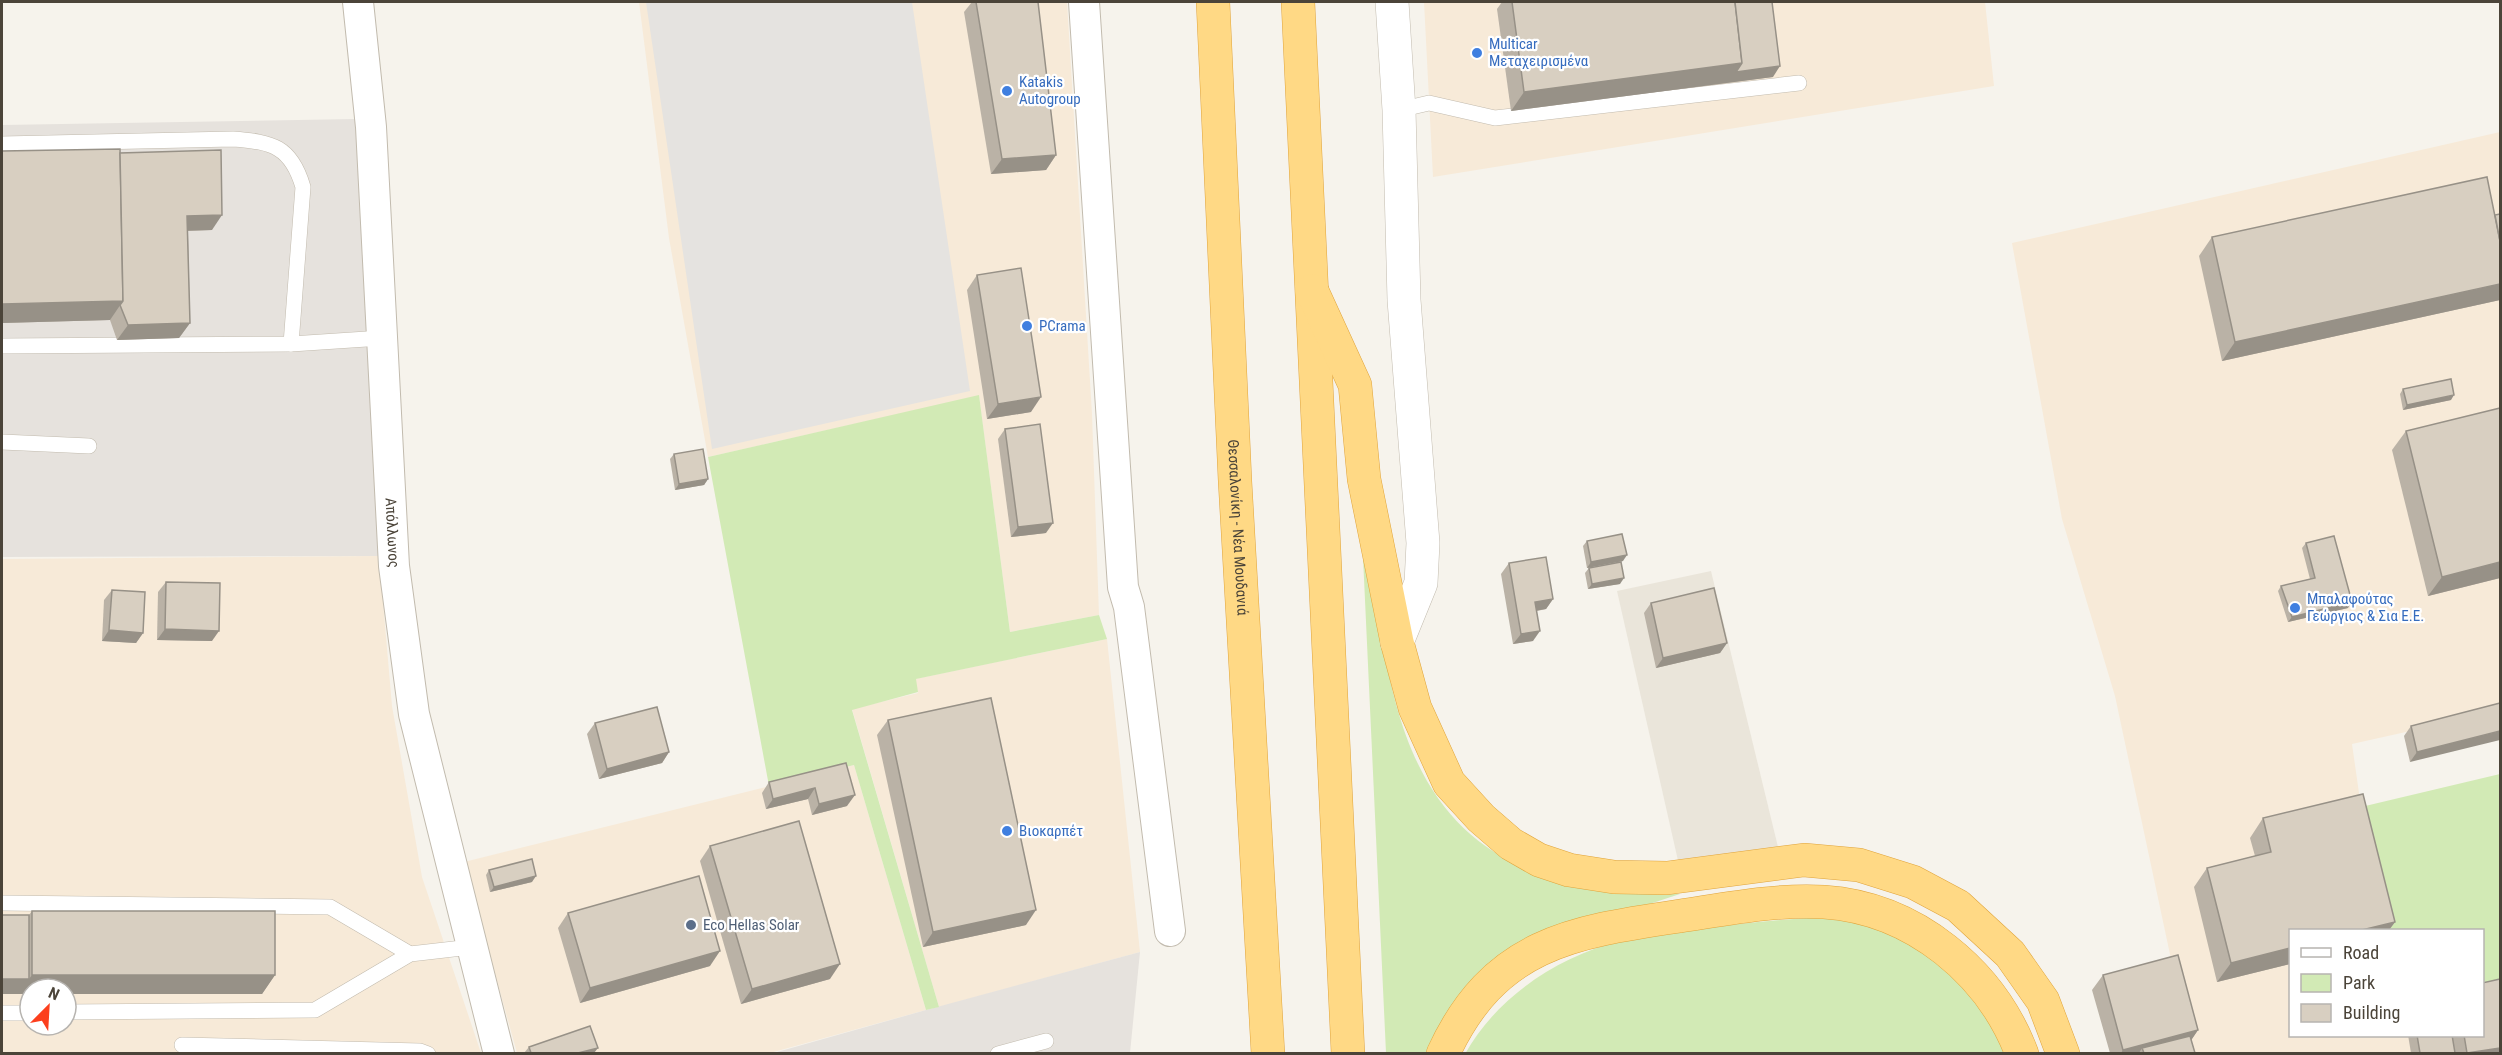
<svg xmlns="http://www.w3.org/2000/svg" width="2502" height="1055" font-family="'Roboto Condensed',sans-serif">
<style>
.residential{fill:#eae5da}
.commercial{fill:#f7ead8;fill-rule:evenodd}
.industrial{fill:#e6e2dd}
.green{fill:#d2eab5}
.parking{fill:#e5e3e0}
.lines{fill:none;stroke-linecap:round;stroke-linejoin:round}
.service-casing{stroke:#c2bbae;stroke-width:16}
.minor-casing{stroke:#c2bbae;stroke-width:32}
.tertiary-casing{stroke:#c2bbae;stroke-width:34}
.trunk-casing{stroke:#e0a43c;stroke-width:34}
.service{stroke:#fff;stroke-width:15}
.minor{stroke:#fff;stroke-width:30}
.tertiary{stroke:#fff;stroke-width:33}
.trunk{stroke:#ffd985;stroke-width:33}
.wall{fill:#bab2a6}
.shaded-wall{fill:#979187}
.building{fill:#d8cfc1;stroke:#979187;stroke-width:1.5}
.shop-dot{fill:#3f7fe0;stroke:#fff;stroke-width:2}
.service-dot{fill:#5c6f8a;stroke:#fff;stroke-width:2}
.labels{text-anchor:middle;dominant-baseline:central;stroke-width:4.5;stroke-linejoin:round;paint-order:stroke}
.shop-label{font-size:15px;fill:#366cbe;stroke:#fff;text-anchor:start}
.street-label{font-size:15px;fill:#4b4439;stroke:#fff}
.service-label{font-size:15px;fill:#4e5e75;stroke:#fff;text-anchor:start}
</style>
<rect width="100%" height="100%" fill="#f6f3ec"/>
<polygon class="residential" points="1711,571 1778,847 1679,865 1617,591"/>
<g class="commercial">
<polygon points="639,2 1067,2 1092,414 1099,615 1010,632 979,396 708,457 669,238"/>
<polygon points="1424,2 1985,2 1994,86 1433,177"/>
<polygon points="2500,132 2500,711 2352,744 2361,807 2290,930 2290,1036 2482,1036 2500,1053 2191,1053 2115,696 2062,519 2012,243"/>
<path d="M379,556L392,706L422,877L481,1053H2V559ZM30,989H66V1025H30Z"/>
<polygon points="1107,639 1140,952 939,1007 852,709 918,693 915,679"/>
<polygon points="854,765 926,1010 770,1053 517,1053 464,862"/>
</g>
<g class="industrial">
<polygon points="356,119 379,556 2,557 2,125"/>
<polygon points="1140,952 1130,1053 770,1054 926,1010"/>
</g>
<g class="green">
<polygon points="979,395 1010,632 1099,615 1107,639 916,679 918,692 852,710 939,1007 926,1010 854,765 769,786 708,457"/>
<path d="M1363,557C1378,606 1383,656 1396,704C1437,855 1535,892 1680,894L1625,912L1570,924L1428,1053H1386Z"/>
<polygon points="2500,774 2500,982 2483,986 2482,930 2385,930 2361,807"/>
<path d="M1834,916C1883,925 1944,957 1975,997C1988,1013 1996,1035 2006,1054H1465C1497,997 1557,957 1620,941C1644,935 1669,934 1693,930C1740,923 1787,919 1834,916Z"/>
</g>
<polygon class="parking" points="646,2 912,2 970,391 712,449"/>
<g class="lines">
<defs>
<g id="service">
<polyline points="1399,110 1429,103 1495,118 1799,83"/>
<path d="M2,144L233,139C272,142 291,146 303,187L291,344"/>
<polyline points="2,346 291,344 382,338"/>
<polyline points="2,442 89,446"/>
<polyline points="2,903 330,907 410,954"/>
<polyline points="66,1012 315,1010 410,954 471,947"/>
<polyline points="2,1013 30,1013"/>
<polyline points="182,1045 420,1051 428,1054"/>
<polyline points="998,1054 1046,1041"/>
</g>
<g id="minor">
<path id="s1" d="M358,2L371,127L394,566L414,714L499,1054"/>
<polyline points="1084,2 1123,587 1129,607 1170,931"/>
</g>
<polyline id="tertiary" points="1392,2 1399,110 1404,300 1423,543 1421,583 1397,642"/>
<g id="trunk">
<path id="s2" d="M1213,2L1235,481L1268,1054"/>
<polyline points="1298,2 1348,1054"/>
<polyline points="1312,291 1355,385 1364,479 1397,642 1415,708 1449,783 1481,818 1511,844 1539,860 1569,870 1614,877 1667,878 1804,860 1859,865 1913,882 1958,906 2010,954 2043,1001 2063,1054"/>
<path d="M1443,1054C1494,943 1572,932 1680,916C1727,909 1777,899 1824,902C1914,908 1991,972 2022,1054"/>
</g>
</defs>
<use href="#service" class="service-casing"/>
<use href="#minor" class="minor-casing"/>
<use href="#tertiary" class="tertiary-casing"/>
<use href="#trunk" class="trunk-casing"/>
<use href="#service" class="service"/>
<use href="#minor" class="minor"/>
<use href="#tertiary" class="tertiary"/>
<use href="#trunk" class="trunk"/>
</g>
<g class="wall">
<polygon points="972,2 1038,2 1056,155 1046,170 991,174 964,12"/>
<polygon points="1502,2 1772,2 1773,77 1511,111 1497,9"/>
<polygon points="2,151 120,153 212,230 188,231 190,323 179,338 117,340 110,320 2,323"/>
<polygon points="2500,214 2500,300 2222,361 2199,256 2212,237"/>
<polygon points="977,275 1031,412 987,419 967,290"/>
<polygon points="2403,389 2451,400 2403,410 2400,394"/>
<polygon points="1005,429 1046,533 1011,537 998,439"/>
<polygon points="2406,431 2500,578 2428,596 2392,450"/>
<polygon points="674,454 708,479 704,485 675,490 670,459"/>
<polygon points="1587,541 1623,561 1587,568 1583,546"/>
<polygon points="2306,543 2348,608 2288,622 2278,591 2281,586 2310,579 2302,548"/>
<polygon points="1509,563 1553,599 1546,609 1537,611 1533,641 1513,644 1501,574"/>
<polygon points="1589,568 1620,584 1588,589 1585,573"/>
<polygon points="166,582 212,641 157,640 158,592"/>
<polygon points="112,590 143,633 136,643 102,641 104,600"/>
<polygon points="1651,603 1727,643 1720,653 1656,668 1644,613"/>
<polygon points="2500,703 2410,762 2404,736 2411,726"/>
<polygon points="888,720 1026,925 923,947 877,735"/>
<polygon points="595,723 669,752 662,763 599,779 587,734"/>
<polygon points="846,763 847,806 812,815 808,799 766,809 762,793 769,782"/>
<polygon points="2263,818 2395,922 2389,930 2290,930 2290,964 2217,982 2194,887 2207,868 2255,856 2250,838"/>
<polygon points="710,846 830,979 741,1004 700,861"/>
<polygon points="489,870 532,882 490,892 486,875"/>
<polygon points="32,911 275,975 262,994 66,994 66,989 30,989 2,915 29,915"/>
<polygon points="568,913 710,966 580,1003 558,928"/>
<polygon points="2103,975 2198,1030 2191,1040 2195,1053 2110,1053 2092,990"/>
<polygon points="2408,1035 2482,1035 2500,1053 2411,1053"/>
<polygon points="529,1047 594,1053 524,1053"/>
</g>
<g class="shaded-wall">
<polygon points="1742,63 1780,66 1773,77 1511,111 1524,92"/>
<polygon points="1056,155 1046,170 991,174 1002,159"/>
<polygon points="222,215 212,230 177,231 187,216"/>
<polygon points="2500,284 2500,300 2222,361 2235,342"/>
<polygon points="123,301 110,320 2,323 2,304"/>
<polygon points="190,323 179,338 117,340 128,325"/>
<polygon points="2454,395 2451,400 2403,410 2407,405"/>
<polygon points="1041,397 1031,412 987,419 998,404"/>
<polygon points="708,479 704,485 675,490 679,484"/>
<polygon points="1053,523 1046,533 1011,537 1018,527"/>
<polygon points="1627,555 1623,561 1587,568 1591,562"/>
<polygon points="2500,562 2500,578 2428,596 2442,577"/>
<polygon points="1624,578 1620,584 1588,589 1592,584"/>
<polygon points="1553,599 1546,609 1528,612 1535,602"/>
<polygon points="2352,602 2348,608 2288,622 2292,617"/>
<polygon points="165,629 219,631 212,641 157,640"/>
<polygon points="109,630 143,633 136,643 102,641"/>
<polygon points="1540,631 1533,641 1513,644 1521,634"/>
<polygon points="1727,643 1720,653 1656,668 1663,658"/>
<polygon points="2500,731 2500,740 2410,762 2417,752"/>
<polygon points="669,752 662,763 599,779 607,769"/>
<polygon points="815,788 808,799 766,809 773,799"/>
<polygon points="855,795 847,806 812,815 819,804"/>
<polygon points="536,876 532,882 490,892 494,887"/>
<polygon points="1036,910 1026,925 923,947 933,932"/>
<polygon points="2395,922 2389,930 2362,930"/>
<polygon points="2290,948 2290,964 2217,982 2231,963"/>
<polygon points="720,951 710,966 580,1003 590,988"/>
<polygon points="840,964 830,979 741,1004 752,989"/>
<polygon points="32,975 275,975 262,994 66,994 66,989 30,989 30,994 2,994 2,979 29,979"/>
<polygon points="2198,1030 2188,1045 2142,1048 2139,1053 2121,1053 2123,1050"/>
<polygon points="598,1048 594,1053 578,1053"/>
<polygon points="2500,1048 2500,1053 2468,1053"/>
</g>
<g class="building">
<polygon points="976,2 1038,2 1056,155 1002,159"/>
<polygon points="1512,2 1735,2 1742,63 1524,92"/>
<polygon points="1735,2 1772,2 1780,66 1736,72 1742,63"/>
<polygon points="120,149 123,301 2,304 2,151"/>
<polygon points="221,150 222,215 187,216 190,323 128,325 120,305 123,301 120,153"/>
<polygon points="2487,177 2500,241 2500,284 2235,342 2212,237"/>
<polygon points="2500,214 2500,241 2495,215"/>
<polygon points="1021,268 1041,397 998,404 977,275"/>
<polygon points="2451,379 2454,395 2407,405 2403,389"/>
<polygon points="2500,408 2500,562 2442,577 2406,431"/>
<polygon points="1040,424 1053,523 1018,527 1005,429"/>
<polygon points="703,449 708,479 679,484 674,454"/>
<polygon points="1622,534 1627,555 1591,562 1587,541"/>
<polygon points="2334,536 2352,602 2292,617 2281,586 2315,578 2306,543"/>
<polygon points="1546,557 1553,599 1535,602 1540,631 1521,634 1509,563"/>
<polygon points="1621,562 1624,578 1592,584 1589,568"/>
<polygon points="166,582 220,583 219,631 165,629"/>
<polygon points="1714,588 1727,643 1663,658 1651,603"/>
<polygon points="112,590 145,592 143,633 109,630"/>
<polygon points="991,698 1036,910 933,932 888,720"/>
<polygon points="2500,703 2500,731 2417,752 2411,726"/>
<polygon points="657,707 669,752 607,769 595,723"/>
<polygon points="846,763 855,795 819,804 815,788 773,799 769,782"/>
<polygon points="2363,794 2395,922 2362,930 2290,930 2290,948 2231,963 2207,868 2271,852 2263,818"/>
<polygon points="799,821 840,964 752,989 710,846"/>
<polygon points="532,859 536,876 494,887 489,870"/>
<polygon points="699,876 720,951 590,988 568,913"/>
<rect x="32" y="911" width="243" height="64"/>
<rect x="2" y="915" width="27" height="64"/>
<polygon points="2178,955 2198,1030 2123,1050 2103,975"/>
<polygon points="2500,979 2500,1048 2467,1053 2464,1035 2482,1035 2482,983"/>
<polygon points="590,1026 598,1048 578,1053 531,1053 529,1047"/>
<polygon points="2417,1035 2452,1035 2455,1053 2420,1053"/>
<polygon points="2190,1036 2195,1053 2144,1053 2142,1048"/>
</g>
<g class="shop-dot">
<circle cx="1477" cy="53" r="6"/>
<circle cx="1007" cy="91" r="6"/>
<circle cx="1027" cy="326" r="6"/>
<circle cx="2295" cy="608" r="6"/>
<circle cx="1007" cy="831" r="6"/>
</g>
<circle class="service-dot" cx="691" cy="925" r="6"/>
<g class="labels">
<g class="shop-label">
<text x="1489" y="44">Multicar<tspan x="1489" dy="17">Μεταχειρισμένα</tspan></text>
<text x="1019" y="82">Katakis<tspan x="1019" dy="17">Autogroup</tspan></text>
<text x="1039" y="326">PCrama</text>
<text x="2307" y="599">Μπαλαφούτας<tspan x="2307" dy="17">Γεώργιος &amp; Σια Ε.Ε.</tspan></text>
<text x="1019" y="831">Βιοκαρπέτ</text>
</g>
<g class="street-label">
<text stroke="none"><textPath href="#s2" startOffset="526">Θεσσαλονίκη - Νέα Μουδανιά</textPath></text>
<text stroke="none"><textPath href="#s1" startOffset="532">Απόλλωνος</textPath></text>
</g>
<g class="service-label">
<text x="703" y="925">Eco Hellas Solar</text>
</g>
</g>
<rect width="2502" height="1055" fill="none" stroke="#4b4439" stroke-width="6"/>
<rect x="2289" y="929" width="195" height="108" fill="#ffffff" stroke="#b7b4b0" stroke-width="1.5"/>
<rect x="2301" y="948" width="30" height="9" fill="#ffffff" stroke="#b7b4b0" stroke-width="1.5"/>
<text x="2343" y="959" font-size="18" fill="#4b4439">Road</text>
<rect x="2301" y="974" width="30" height="18" fill="#d2eab5" stroke="#b7b4b0" stroke-width="1.5"/>
<text x="2343" y="989" font-size="18" fill="#4b4439">Park</text>
<rect x="2301" y="1004" width="30" height="18" fill="#d8cfc1" stroke="#b7b4b0" stroke-width="1.5"/>
<text x="2343" y="1019" font-size="18" fill="#4b4439">Building</text>
<g transform="translate(48 1007) rotate(24)"><circle r="28" fill="#ffffff" stroke="#b7b4b0" stroke-width="1.5"/>
<path d="M0-4.5L10 22L0 15L-10 22Z" fill="#fc3f1d"/>
<text y="-9" font-size="16" font-weight="bold" text-anchor="middle" fill="#4b4439">N</text>
</g>
</svg>
